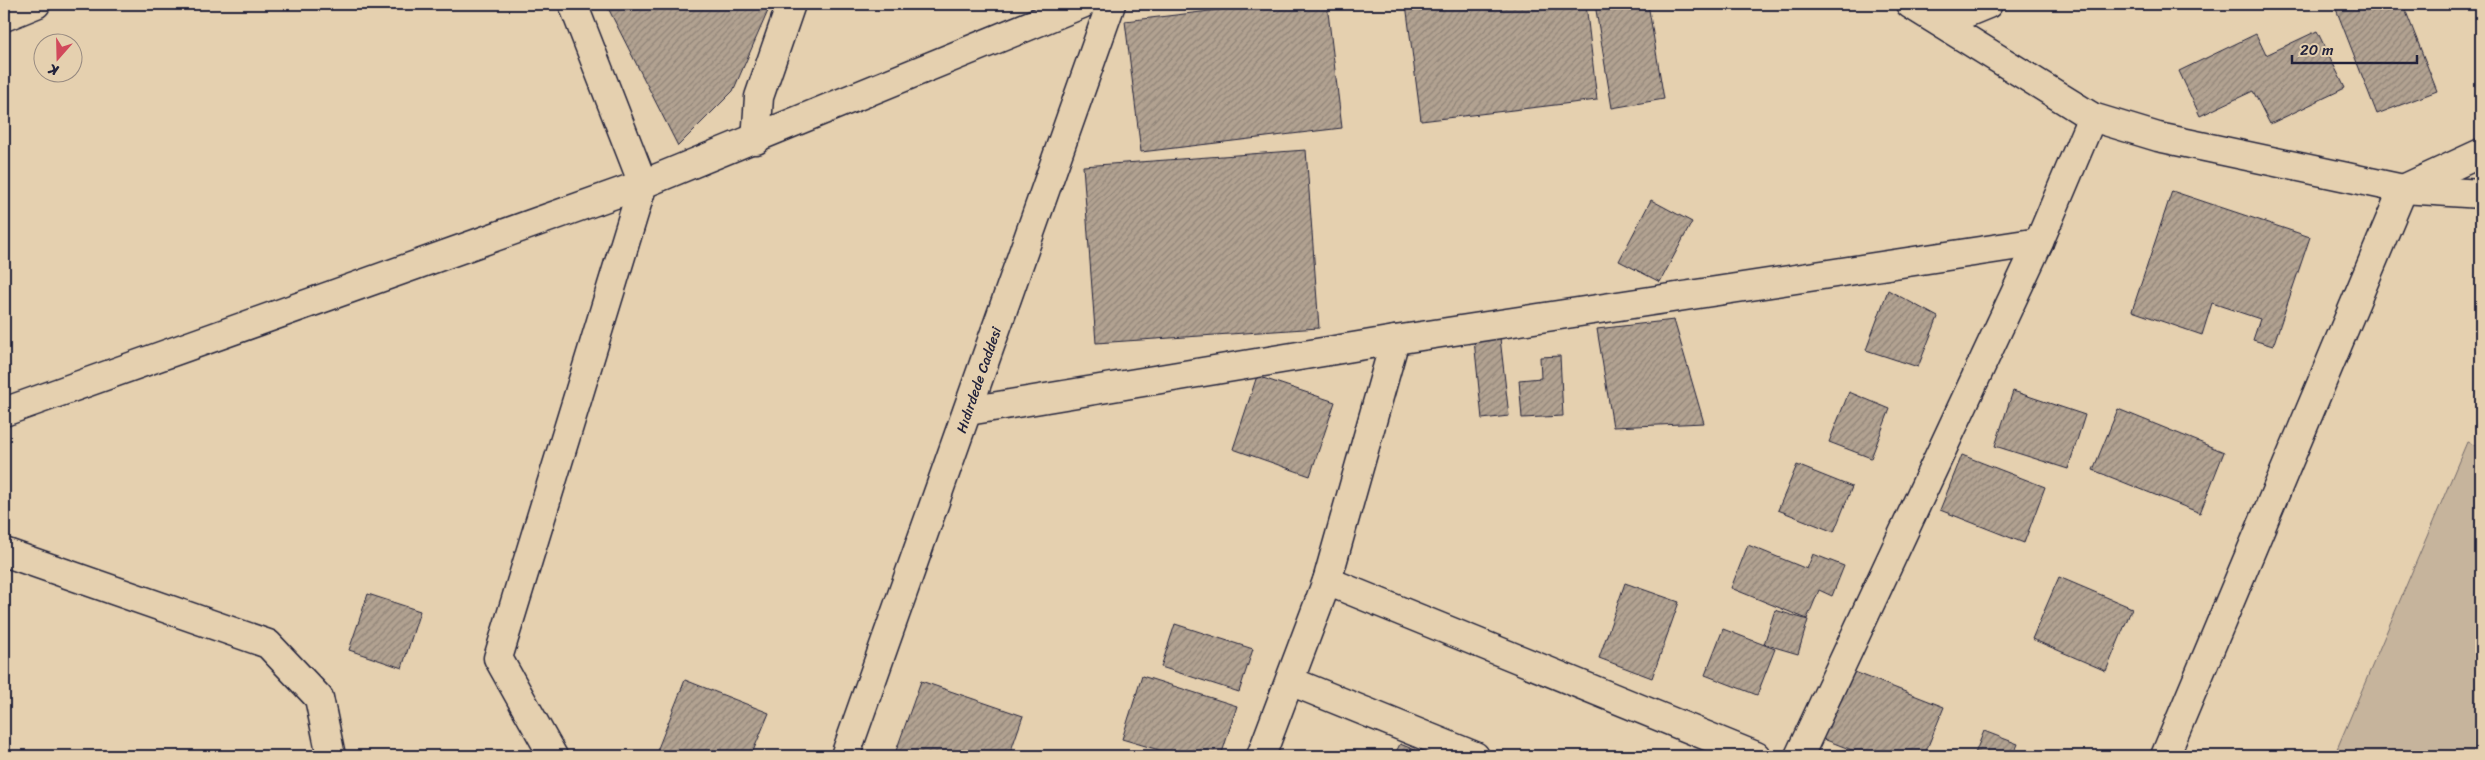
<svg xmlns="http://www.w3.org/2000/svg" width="2485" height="760" font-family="Sriracha,sans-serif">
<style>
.grass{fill:#c6b49c;stroke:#746b6c}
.building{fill:url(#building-hatch);stroke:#22223b}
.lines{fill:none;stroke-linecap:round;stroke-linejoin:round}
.minor-casing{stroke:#22223b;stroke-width:31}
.tertiary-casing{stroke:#22223b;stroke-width:31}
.minor{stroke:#e5d0af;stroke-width:28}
.tertiary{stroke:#e5d0af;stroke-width:28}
.labels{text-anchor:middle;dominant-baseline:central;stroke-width:4;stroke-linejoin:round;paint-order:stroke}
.street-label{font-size:14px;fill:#22223b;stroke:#e5d0af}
</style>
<defs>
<pattern id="building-hatch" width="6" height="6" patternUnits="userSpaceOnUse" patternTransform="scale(1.25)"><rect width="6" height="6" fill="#b2a291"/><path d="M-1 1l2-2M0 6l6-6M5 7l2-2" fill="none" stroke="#908478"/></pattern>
</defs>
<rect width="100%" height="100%" fill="#e5d0af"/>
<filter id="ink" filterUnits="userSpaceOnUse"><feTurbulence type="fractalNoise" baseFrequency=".02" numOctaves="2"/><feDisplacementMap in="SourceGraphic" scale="10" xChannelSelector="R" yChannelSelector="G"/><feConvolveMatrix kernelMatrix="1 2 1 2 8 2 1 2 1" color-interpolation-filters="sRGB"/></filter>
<g filter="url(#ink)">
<polygon class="grass" points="2467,442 2481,448 2481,756 2334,756"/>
<g class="building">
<polygon points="606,4 771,4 733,91 678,146"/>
<polygon points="1269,4 1327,4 1342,128 1141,152 1125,21"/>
<polygon points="1406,4 1586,4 1597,100 1421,121"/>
<polygon points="1595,4 1648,4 1664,99 1612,108"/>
<polygon points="2350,4 2403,4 2437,91 2377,114 2336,9"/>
<polygon points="2317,31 2345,88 2270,124 2253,91 2200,116 2179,71 2256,34 2266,55"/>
<polygon points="1306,150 1319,328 1096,343 1083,166"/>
<polygon points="2172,191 2310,237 2273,346 2253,340 2260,319 2212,303 2202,335 2132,311"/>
<polygon points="1651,200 1692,222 1660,282 1619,261"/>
<polygon points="1888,290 1938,317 1918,367 1866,350"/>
<polygon points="1674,320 1704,423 1613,427 1597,329"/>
<polygon points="1500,338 1509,416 1482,419 1474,340"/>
<polygon points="1560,356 1563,416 1522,418 1519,380 1541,378 1540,357"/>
<polygon points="1257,376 1335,402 1310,476 1233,449"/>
<polygon points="2013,391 2085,415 2068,469 1995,446"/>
<polygon points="1849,392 1890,409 1871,458 1829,442"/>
<polygon points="2118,409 2224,452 2200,513 2093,470"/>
<polygon points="1962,455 2045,487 2024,543 1940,510"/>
<polygon points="1797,465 1852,487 1834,532 1778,510"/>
<polygon points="1748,545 1807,569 1813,554 1844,566 1832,596 1819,590 1807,619 1731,588"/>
<polygon points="2059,577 2132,608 2106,671 2032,639"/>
<polygon points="1625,583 1679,602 1652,678 1599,658"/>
<polygon points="368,594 420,611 402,668 349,650"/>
<polygon points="1775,610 1808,620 1798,654 1764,644"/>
<polygon points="1175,624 1253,649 1239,692 1161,667"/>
<polygon points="1723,629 1775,649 1757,695 1705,675"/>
<polygon points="1847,669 1944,707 1924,756 1867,756 1821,738"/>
<polygon points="1142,676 1237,706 1221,756 1179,756 1122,739"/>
<polygon points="685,680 769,713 751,756 733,756 721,751 719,756 655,756"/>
<polygon points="921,681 1023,716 1009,756 911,756 896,751"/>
<polygon points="1984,731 2018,744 2013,756 1974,756"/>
<polygon points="1400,744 1430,756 1394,756"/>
</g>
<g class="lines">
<defs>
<g id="minor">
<polyline points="1910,4 2092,117 2158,137 2403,189 2481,194"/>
<polyline points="4,17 36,4"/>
<polyline points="1942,23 1988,4"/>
<polyline points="756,140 759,97 791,4"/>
<polyline points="968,411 1395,340 2039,242"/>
<polyline points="4,412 643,184 573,4"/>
<polyline points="4,552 268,644 319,698 331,756"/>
<polyline points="1327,581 1756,756"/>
<polyline points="1290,681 1475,756"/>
<polyline points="553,756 498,658 643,184 1082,4"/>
<polyline points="1261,756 1327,581 1395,340"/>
<polyline points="1799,756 2039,242 2092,117"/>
<polyline points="2165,756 2403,189 2481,153"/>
</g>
<polyline id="tertiary" points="845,756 1111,4"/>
</defs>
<use href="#minor" class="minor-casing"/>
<use href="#tertiary" class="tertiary-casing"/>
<use href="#minor" class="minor"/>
<use href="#tertiary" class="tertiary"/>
</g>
</g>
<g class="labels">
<g class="street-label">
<text transform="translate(979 380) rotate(-71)">Hıdırdede Caddesi</text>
</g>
</g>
<rect width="2485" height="760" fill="none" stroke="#e5d0af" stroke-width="20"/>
<rect x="10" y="10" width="2465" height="740" fill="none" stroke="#22223b" stroke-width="2" filter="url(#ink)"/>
<g transform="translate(58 58) rotate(200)"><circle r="24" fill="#e5d0af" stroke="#978a81"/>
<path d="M0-4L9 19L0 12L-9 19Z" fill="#d1495b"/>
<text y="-8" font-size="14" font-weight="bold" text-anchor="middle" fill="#22223b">K</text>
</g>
<path d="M2292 55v8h125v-8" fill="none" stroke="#22223b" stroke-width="2.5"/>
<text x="2300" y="55" font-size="15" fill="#22223b" stroke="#e5d0af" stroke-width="4" paint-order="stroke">20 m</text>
</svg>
